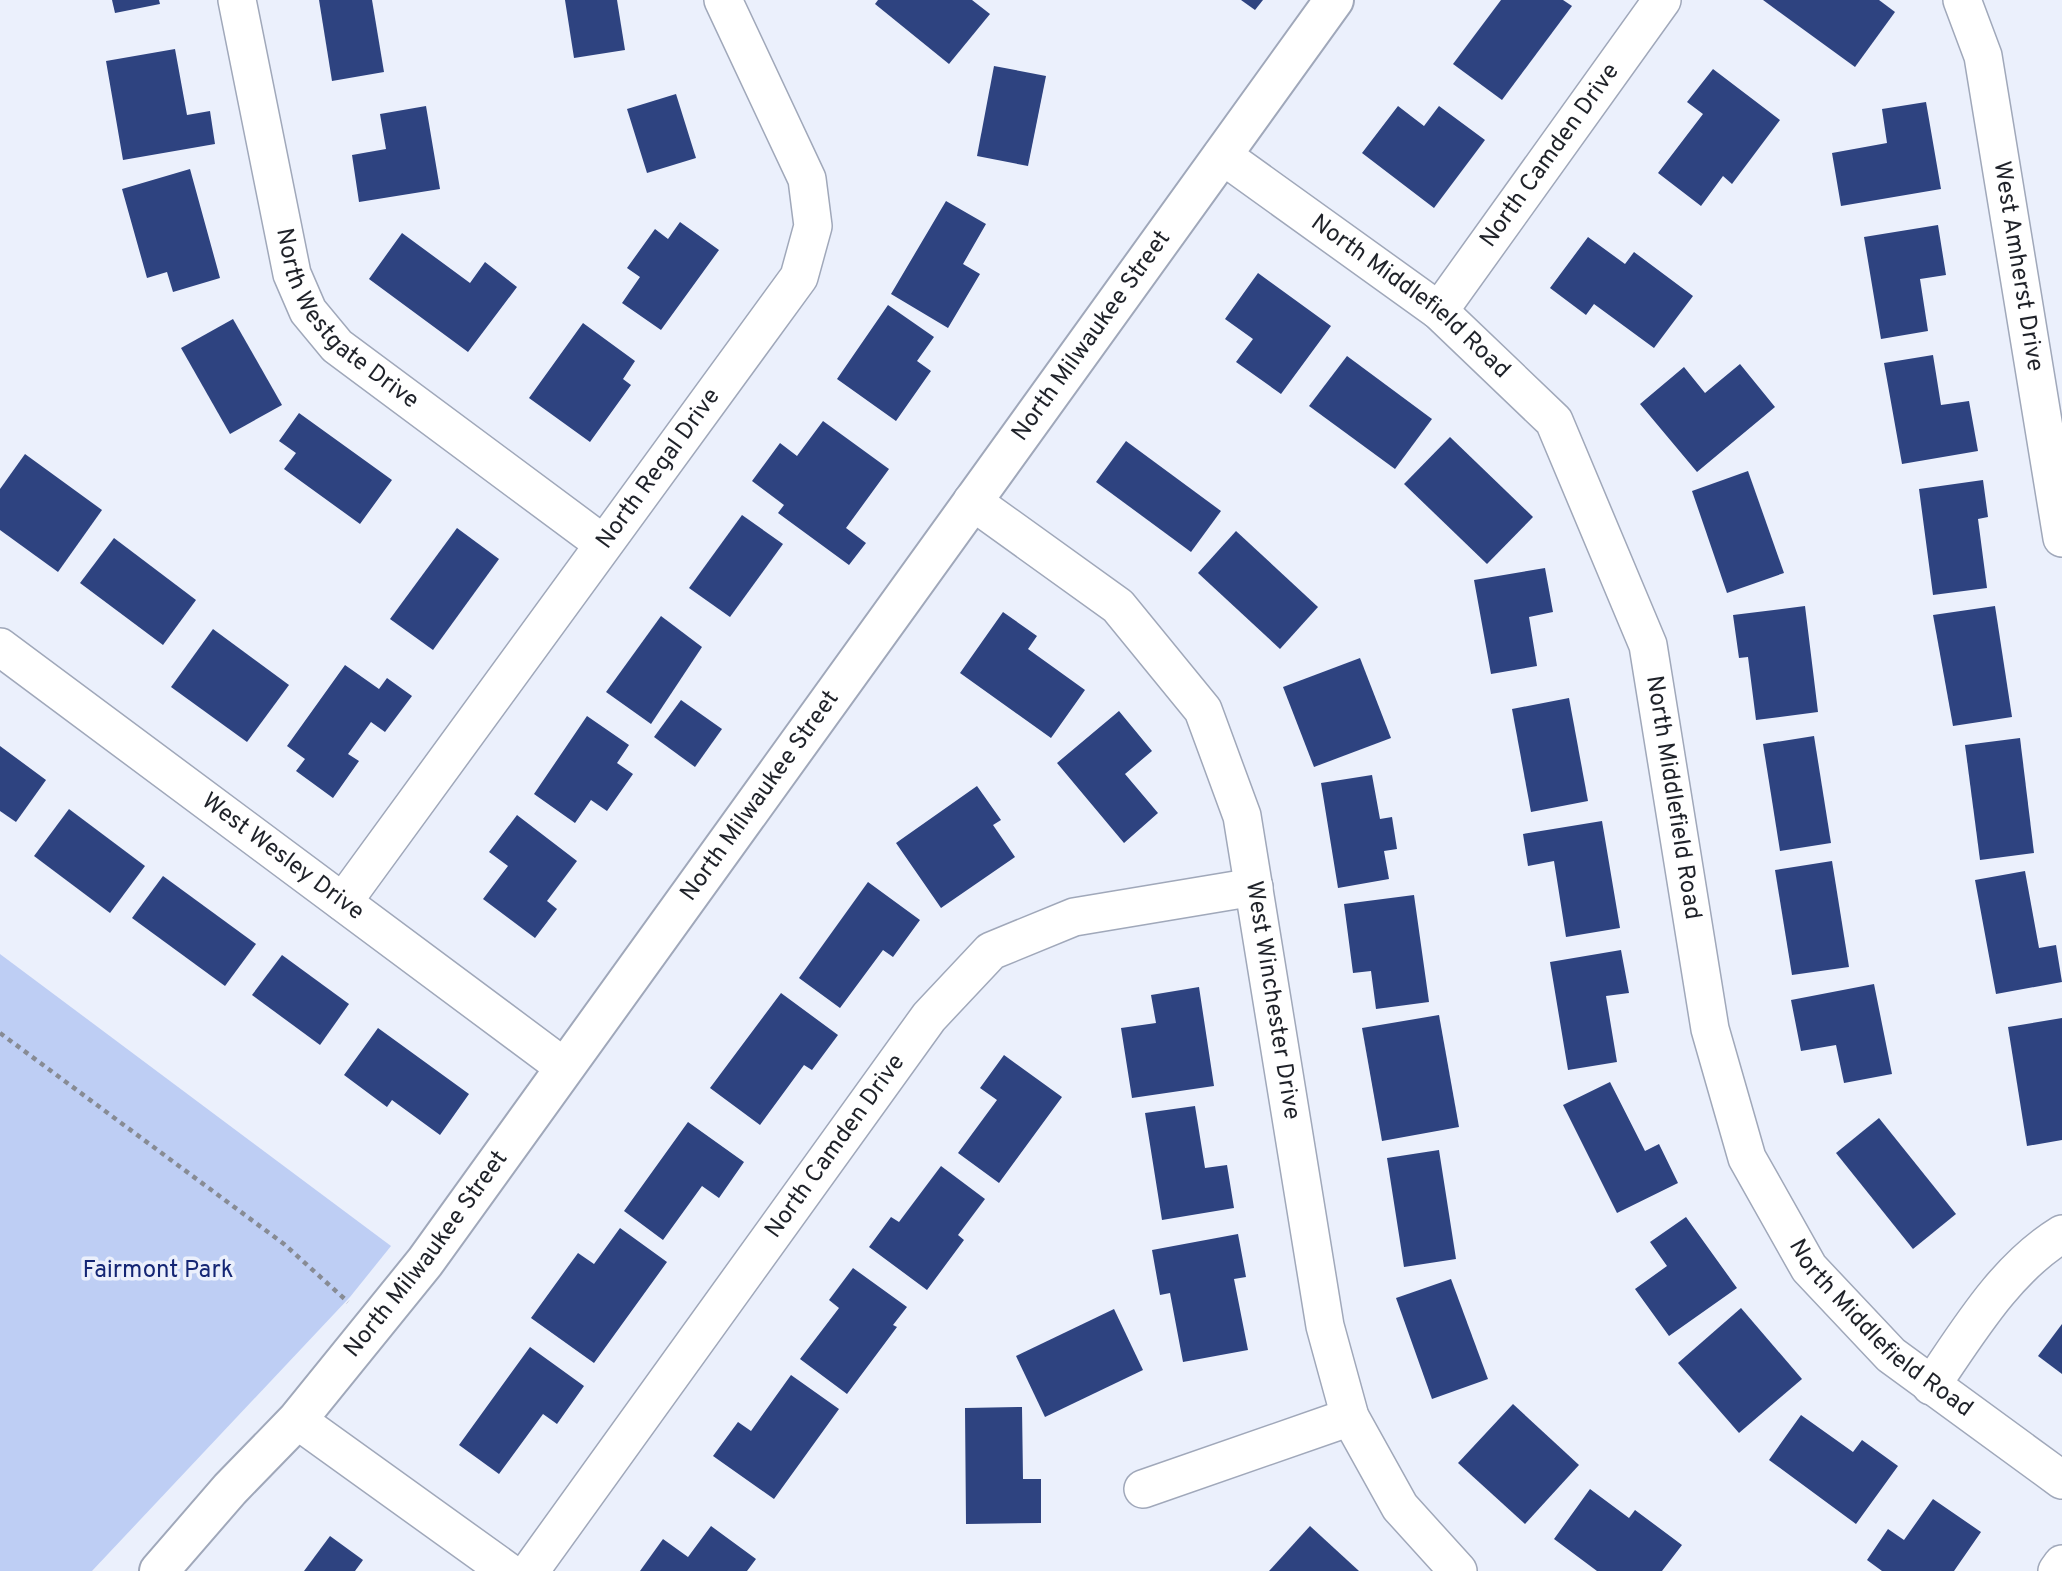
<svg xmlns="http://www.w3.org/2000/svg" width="2062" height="1571" font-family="Overpass,sans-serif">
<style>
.green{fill:#becef4}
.building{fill:#2e4380}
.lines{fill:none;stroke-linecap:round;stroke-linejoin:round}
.street-casing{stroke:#a0a8ba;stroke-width:40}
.secondary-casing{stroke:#a0a8ba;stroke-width:42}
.path{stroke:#878b94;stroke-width:4.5;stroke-dasharray:5 5;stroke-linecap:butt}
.street{stroke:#fff;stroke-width:37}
.secondary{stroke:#fff;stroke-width:38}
.labels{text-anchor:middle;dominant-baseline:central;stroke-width:7;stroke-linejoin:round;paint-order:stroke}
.street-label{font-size:24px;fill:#1f2229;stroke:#ebf0fc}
.park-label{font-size:24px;fill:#142674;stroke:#ebf0fc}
</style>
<rect width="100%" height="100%" fill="#ebf0fc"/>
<polygon class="green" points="0,954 391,1246 350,1297 92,1571 0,1571"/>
<g class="building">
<polygon points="112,0 159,0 160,4 115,13"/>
<polygon points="319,0 372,0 384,72 332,81"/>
<polygon points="565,0 617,0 625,50 574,58"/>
<polygon points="878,0 972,0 990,14 949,64 875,4"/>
<polygon points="1241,0 1263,0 1255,10"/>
<polygon points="1501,0 1563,0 1572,6 1502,100 1453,64"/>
<polygon points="1763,0 1879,0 1895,12 1855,67"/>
<polygon points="175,49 187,115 210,111 215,144 123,160 106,61"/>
<polygon points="994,66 1046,76 1028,166 977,156"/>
<polygon points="1713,69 1780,120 1732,184 1723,176 1701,206 1658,173 1703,114 1687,102"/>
<polygon points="676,94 696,158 647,173 627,109"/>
<polygon points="1926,102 1941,189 1841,206 1832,153 1887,143 1882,109"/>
<polygon points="426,106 440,189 359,202 352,155 386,149 380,114"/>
<polygon points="1398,106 1424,126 1439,106 1485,140 1434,208 1362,153"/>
<polygon points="190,169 220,278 173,292 167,272 147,278 122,189"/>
<polygon points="946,201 986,224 963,264 980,274 948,328 891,294"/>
<polygon points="680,222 719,250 661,330 622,303 640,277 627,268 655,229 668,239"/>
<polygon points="1938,225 1946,275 1920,279 1928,331 1881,339 1864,237"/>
<polygon points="402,233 470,283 485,262 517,287 468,352 369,279"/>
<polygon points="1588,237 1625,264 1634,252 1693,296 1654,348 1594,304 1586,315 1550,288"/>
<polygon points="1258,273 1331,326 1281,394 1236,362 1253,339 1225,319"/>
<polygon points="888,305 934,337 917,361 931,371 896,421 837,379"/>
<polygon points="233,319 282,405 230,434 181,348"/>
<polygon points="583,323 635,361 623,379 631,385 590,442 529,398"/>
<polygon points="1933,355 1941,405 1969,401 1978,451 1902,464 1884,363"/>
<polygon points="1347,356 1432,419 1395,469 1309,406"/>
<polygon points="1740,364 1775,407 1697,472 1640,404 1684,367 1705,393"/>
<polygon points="299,413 392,480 360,524 284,469 296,453 279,441"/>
<polygon points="823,421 889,469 846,528 866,543 849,565 778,513 784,505 752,481 780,443 797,456"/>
<polygon points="1450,437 1533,517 1487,564 1404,484"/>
<polygon points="1126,441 1221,511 1191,552 1096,482"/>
<polygon points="25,454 102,510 58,572 0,530 0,489"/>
<polygon points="1748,471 1784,573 1727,593 1692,491"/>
<polygon points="1983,480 1988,517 1978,519 1987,588 1933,595 1919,489"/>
<polygon points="742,515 783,544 730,617 689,588"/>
<polygon points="457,528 499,559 433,650 390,619"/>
<polygon points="1236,531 1318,607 1280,649 1198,573"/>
<polygon points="114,538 196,600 163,645 80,583"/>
<polygon points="1545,568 1553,612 1529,617 1537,666 1491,674 1474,580"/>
<polygon points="1805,606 1818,712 1756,720 1748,657 1739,658 1733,615"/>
<polygon points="1995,606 2012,717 1953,726 1933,615"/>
<polygon points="1003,612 1037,636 1028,649 1085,690 1051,738 960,673"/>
<polygon points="661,616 702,647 651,724 606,692"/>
<polygon points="213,629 289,685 247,742 171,687"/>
<polygon points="1360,658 1391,738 1314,767 1283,687"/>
<polygon points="345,665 379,689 387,678 412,696 385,732 371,722 348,754 359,761 333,798 296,771 305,759 287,746"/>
<polygon points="1569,698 1588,801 1531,812 1512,709"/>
<polygon points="681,700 722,729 695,767 654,737"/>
<polygon points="1119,711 1152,751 1125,774 1158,813 1124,843 1057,763"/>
<polygon points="587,716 629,745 617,763 633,774 607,811 591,800 575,823 534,794"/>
<polygon points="1814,736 1831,843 1780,851 1763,744"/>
<polygon points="2020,738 2034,853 1980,860 1965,745"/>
<polygon points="0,746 46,780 16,822 0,811"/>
<polygon points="1372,775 1380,819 1392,817 1397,849 1384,851 1389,879 1338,888 1321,783"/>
<polygon points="977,786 1001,820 993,825 1015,857 941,908 896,843"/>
<polygon points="69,809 145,866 110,913 34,856"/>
<polygon points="517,815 577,861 547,901 557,909 535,938 483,899 508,866 489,852"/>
<polygon points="1602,821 1620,928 1566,937 1554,861 1528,866 1523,834"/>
<polygon points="1832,861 1849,967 1792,975 1775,870"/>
<polygon points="2025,871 2039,948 2056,945 2062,982 1996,994 1975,880"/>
<polygon points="163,876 256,944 225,986 132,918"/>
<polygon points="868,882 920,920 893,957 883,950 840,1008 799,978"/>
<polygon points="1414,895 1429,1002 1376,1009 1371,971 1353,973 1344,904"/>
<polygon points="1621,950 1629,993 1606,996 1617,1062 1568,1070 1550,962"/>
<polygon points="282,955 349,1004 320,1045 252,995"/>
<polygon points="1874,984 1892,1074 1844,1083 1836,1045 1801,1051 1791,1000"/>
<polygon points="1199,987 1214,1086 1132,1098 1121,1028 1156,1023 1151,995"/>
<polygon points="781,993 838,1035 812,1070 804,1065 760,1125 710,1088"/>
<polygon points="1439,1015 1459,1127 1382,1141 1362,1028"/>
<polygon points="2062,1018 2062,1140 2027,1146 2008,1027"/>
<polygon points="378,1028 469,1094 440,1135 392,1100 387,1107 344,1075"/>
<polygon points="1004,1055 1062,1097 999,1183 958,1153 997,1100 980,1088"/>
<polygon points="1610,1082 1645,1151 1659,1144 1678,1183 1617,1213 1563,1105"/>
<polygon points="1195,1106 1205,1168 1227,1165 1234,1208 1162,1220 1145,1113"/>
<polygon points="1879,1118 1956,1214 1913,1249 1836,1153"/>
<polygon points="688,1122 744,1162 719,1198 702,1186 663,1240 624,1211"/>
<polygon points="1439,1150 1456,1259 1404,1267 1387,1158"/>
<polygon points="941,1166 985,1199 958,1235 964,1240 927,1290 869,1247 891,1217 899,1222"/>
<polygon points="1686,1217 1737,1288 1669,1336 1635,1289 1667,1266 1650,1242"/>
<polygon points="620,1228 667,1262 594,1363 531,1318 578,1253 594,1264"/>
<polygon points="1238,1234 1246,1277 1234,1279 1248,1350 1183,1362 1170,1293 1160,1295 1152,1250"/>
<polygon points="853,1268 907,1307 893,1325 897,1327 847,1394 800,1359 839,1308 829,1300"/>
<polygon points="1451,1279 1488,1379 1432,1399 1396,1298"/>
<polygon points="1741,1308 1802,1379 1739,1433 1678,1363"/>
<polygon points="1114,1309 1143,1370 1045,1417 1016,1356"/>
<polygon points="2062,1324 2062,1374 2038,1356"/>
<polygon points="530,1347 584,1386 557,1424 543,1414 499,1474 459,1445"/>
<polygon points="791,1375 839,1409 774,1499 713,1456 738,1422 751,1431"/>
<polygon points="1513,1404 1579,1465 1525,1524 1458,1463"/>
<polygon points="1022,1407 1023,1479 1041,1479 1041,1523 966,1524 965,1408"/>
<polygon points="1801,1415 1853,1452 1862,1440 1898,1466 1856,1524 1769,1460"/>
<polygon points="1590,1489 1629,1518 1635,1510 1682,1545 1662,1571 1597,1571 1554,1539"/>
<polygon points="1933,1499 1981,1532 1954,1571 1882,1571 1867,1560 1888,1529 1904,1540"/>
<polygon points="711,1526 756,1559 747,1571 640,1571 663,1539 688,1557"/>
<polygon points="1310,1526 1359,1571 1269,1571"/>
<polygon points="330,1536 363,1560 355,1571 304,1571"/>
</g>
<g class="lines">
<defs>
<g id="street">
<path id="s1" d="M237,0L292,274L308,311L337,346L602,543"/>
<path id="s2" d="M1962,0L1983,56L2062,538"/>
<path id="s3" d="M1222,155L1439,311L1554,421L1648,645L1710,1029L1747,1158L1809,1268L1891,1355L2062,1480"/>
<path id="s4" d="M1439,311L1662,0"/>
<path id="s5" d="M972,501L1118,606L1203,710L1242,816L1325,1326L1350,1417L1400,1507L1458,1571"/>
<path id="s6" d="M0,647L564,1067"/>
<path id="s7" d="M343,902L799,277L813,226L807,179L723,0"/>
<path d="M1931,1386C1968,1332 2005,1269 2062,1234"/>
<polyline points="297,1420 507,1571"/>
<polyline points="1143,1489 1350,1417"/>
<path id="s8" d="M530,1571L929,1017L991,951L1074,917L1254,887"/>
<polyline points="2057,1571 2062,1564"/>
</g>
<g id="secondary">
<path id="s9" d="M159,1571L230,1489L297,1420L425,1262L1334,0"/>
</g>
</defs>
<use href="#street" class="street-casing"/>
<use href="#secondary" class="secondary-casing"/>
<polyline class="path" points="0,1033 284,1244 348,1302"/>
<use href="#street" class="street"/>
<use href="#secondary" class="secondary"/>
</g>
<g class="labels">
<g class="street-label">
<text stroke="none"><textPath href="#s4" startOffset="191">North Camden Drive</textPath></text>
<text stroke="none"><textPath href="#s2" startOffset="273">West Amherst Drive</textPath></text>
<text stroke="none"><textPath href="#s3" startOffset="236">North Middlefield Road</textPath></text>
<text stroke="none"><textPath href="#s1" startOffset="348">North Westgate Drive</textPath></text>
<text stroke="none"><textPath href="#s9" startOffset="1549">North Milwaukee Street</textPath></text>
<text stroke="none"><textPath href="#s7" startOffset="536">North Regal Drive</textPath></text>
<text stroke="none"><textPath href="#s9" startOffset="982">North Milwaukee Street</textPath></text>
<text stroke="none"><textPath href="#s3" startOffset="824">North Middlefield Road</textPath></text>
<text stroke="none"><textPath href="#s6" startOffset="352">West Wesley Drive</textPath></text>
<text stroke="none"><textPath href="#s5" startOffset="614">West Winchester Drive</textPath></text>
<text stroke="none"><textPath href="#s8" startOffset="523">North Camden Drive</textPath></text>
<text stroke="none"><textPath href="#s9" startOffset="415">North Milwaukee Street</textPath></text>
<text stroke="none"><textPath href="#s3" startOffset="1412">North Middlefield Road</textPath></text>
</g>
<g class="park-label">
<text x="158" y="1271">Fairmont Park</text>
</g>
</g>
</svg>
